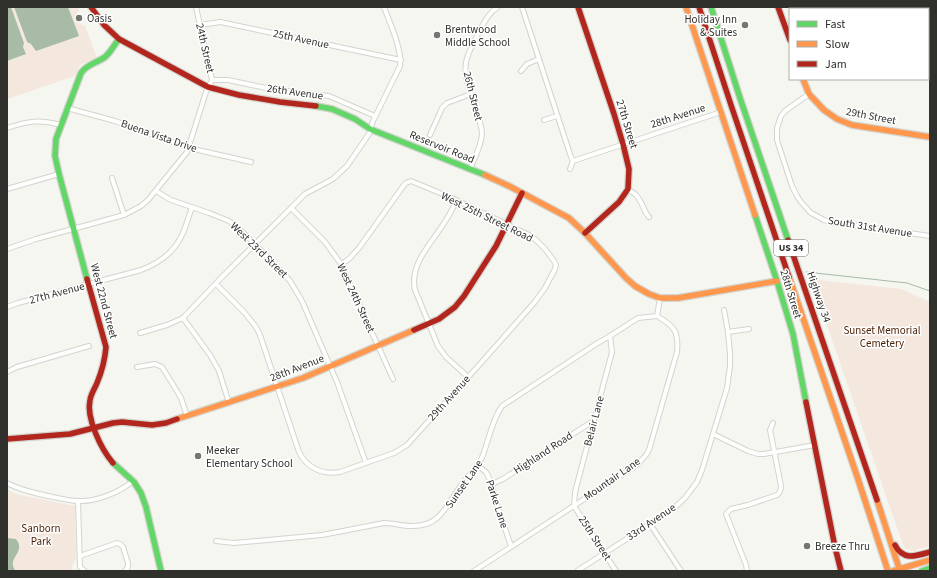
<svg xmlns="http://www.w3.org/2000/svg" width="937" height="578" font-family="'Source Sans 3',sans-serif">
<style>
.green{fill:#f4e7de}
.water{fill:#a7bba7}
.lines{fill:none;stroke-linecap:round;stroke-linejoin:round}
.stream{stroke:#a7bba7;stroke-width:1}
.street-casing{stroke:#d3d3cf;stroke-width:6}
.fast-casing{stroke:#d3d3cf;stroke-width:8}
.slow-casing{stroke:#d3d3cf;stroke-width:8}
.jam-casing{stroke:#d3d3cf;stroke-width:8}
.street{stroke:#fefefd;stroke-width:4}
.fast{stroke:#63d668;stroke-width:5.5}
.slow{stroke:#ff974d;stroke-width:5.5}
.jam{stroke:#b3261e;stroke-width:5.5}
.poi-dot{fill:#757571;stroke:#fff;stroke-width:1.5}
.labels{text-anchor:middle;dominant-baseline:central;stroke-width:3;stroke-linejoin:round;paint-order:stroke}
.shield{fill:#fff;stroke:#6e6e6b;stroke-width:1}
.shield-label{font-size:10px;font-weight:bold;fill:#30302c}
.poi-label{font-size:11px;fill:#30302c;stroke:#fff;text-anchor:start}
.street-label{font-size:11px;fill:#30302c;stroke:#fff}
.park-label{font-size:11px;fill:#4b1d00;stroke:#fff}
</style>
<rect width="100%" height="100%" fill="#f6f6f1"/>
<g class="green">
<polygon points="11,7 14,7 27,42 78,36 68,7 80,7 77,14 80,24 85,26 97,58 80,65 75,76 7,99 7,61 25,54 23,46 24,43"/>
<polygon points="811,279 901,289 930,302 930,546 912,551 904,548"/>
<polygon points="7,489 13,493 20,495 75,506 76,559 72,566 72,571 7,571"/>
</g>
<g class="water">
<polygon points="11,7 24,43 23,47 26,54 7,61 7,8"/>
<polygon points="14,7 68,7 79,36 36,51 31,44 27,42"/>
<path d="M7,538L16,539C27,553 5,558 16,571H7Z"/>
</g>
<g class="lines">
<polyline class="stream" points="806,272 907,283 930,291"/>
<defs>
<g id="street">
<polyline points="522,7 571,157 573,161 570,169"/>
<polyline points="914,9 920,7"/>
<polyline points="200,25 220,22 225,23 401,60"/>
<polyline points="521,71 527,64 539,59"/>
<polyline points="212,80 228,80 271,89 329,96 375,116"/>
<polyline points="809,94 785,111 781,116 777,128 777,140 792,186 797,196 801,202 811,213 824,220 830,222 930,236"/>
<polyline points="67,108 115,121 189,148 251,162"/>
<polyline points="544,120 557,116"/>
<path d="M7,128C28,121 39,119 61,125"/>
<polyline points="430,135 442,108 447,103 471,94"/>
<polyline points="573,161 721,112"/>
<path d="M470,169C475,158 481,146 482,134C482,127 479,119 477,113C473,98 463,78 466,62C468,52 474,42 478,34C484,23 488,13 498,7"/>
<polyline points="112,178 124,215"/>
<polyline points="7,189 59,174"/>
<path d="M628,189C630,191 633,192 636,195C642,201 643,210 649,217"/>
<polyline points="156,191 171,200 209,213 229,221 238,228 255,244 283,273 290,281 302,301 337,382 366,463"/>
<path d="M457,201C453,207 450,214 446,220C433,242 409,263 415,290L438,346L446,357L468,377"/>
<polyline points="291,208 325,242 341,264 393,379"/>
<polyline points="7,249 36,239 124,215 141,206 148,200 187,152 206,92 212,80 196,7"/>
<path d="M216,284L244,312L256,327L260,335L299,452C307,468 322,475 340,472L394,453L407,445L480,364L534,303L545,288L555,269L556,265L554,261L545,249L536,240L529,235L452,198L411,181L406,183L404,185L359,248L349,259L341,264"/>
<path d="M7,307L18,303L141,270C157,264 173,253 181,237C186,228 188,217 192,208"/>
<polyline points="183,318 210,355 219,371 229,403"/>
<polyline points="728,332 749,329"/>
<path d="M140,333L167,325L183,318L221,278L305,194L333,179L347,166L369,134L373,121L400,66C402,48 390,24 384,7"/>
<polyline points="610,336 612,352 575,492 574,506 616,571"/>
<polyline points="137,367 155,364 162,367 172,383 181,398 187,416"/>
<polyline points="7,372 17,367 89,346"/>
<polyline points="713,434 748,451 758,454 764,454 815,445"/>
<polyline points="478,466 486,472 492,484 495,499 511,546"/>
<path d="M7,483C22,491 32,492 48,496C58,498 69,501 79,501C96,502 120,492 133,481"/>
<polyline points="492,484 503,479 593,421"/>
<polyline points="78,501 80,567 85,571"/>
<polyline points="650,524 681,571"/>
<path d="M216,541L234,543L322,535L384,523C393,523 402,526 411,526C442,527 446,504 462,484C469,474 479,467 483,455C489,439 492,420 502,406L596,344L610,336L638,318L657,316"/>
<polyline points="80,556 117,543 120,544 123,547 128,563 128,567 125,571"/>
<path d="M474,571L638,464L646,455L649,450L677,352C679,331 674,326 657,316L660,298"/>
<polyline points="577,571 673,509 685,498 697,482 702,470 727,388 730,366 730,354 728,332 724,310"/>
<path d="M747,571L746,565L726,514L731,509L748,505L777,495C780,493 781,490 781,486L770,430L773,423"/>
</g>
<g id="fast">
<polyline points="711,7 740,98 788,240"/>
<polyline points="316,106 332,109 355,119 370,129 485,175"/>
<polyline points="755,215 777,281 793,334 806,402"/>
<path d="M87,279L59,174L55,156L56,139L81,73C87,64 97,63 105,57C111,52 114,45 119,39"/>
<polyline points="113,463 134,482 141,493 146,507 161,571"/>
<polyline points="922,571 930,568"/>
</g>
<g id="slow">
<polyline points="686,7 755,215"/>
<polyline points="803,79 809,94 824,110 837,119 852,125 930,137"/>
<polyline points="485,175 509,186 569,218 585,233 626,278 635,286 649,294 660,298 678,298 777,281"/>
<polyline points="789,277 857,476 888,571"/>
<polyline points="177,419 303,378 414,330"/>
<polyline points="877,500 900,571"/>
<polyline points="893,571 930,560"/>
</g>
<g id="jam">
<polyline points="91,7 104,25 119,39 208,87 239,95 280,102 316,106"/>
<polyline points="578,7 614,114 623,144 629,169 628,189 619,202 585,233"/>
<polyline points="699,7 731,105 789,277"/>
<polyline points="778,7 790,40"/>
<polyline points="788,240 877,500"/>
<path d="M87,279L106,347C105,360 102,371 97,383C95,388 91,394 90,400C86,418 101,449 113,463"/>
<polyline points="414,330 439,319 455,307 464,296 496,246 522,193"/>
<polyline points="806,402 835,547 841,571"/>
<polyline points="7,439 70,434 113,423 122,422 152,425 166,423 177,419"/>
<path d="M895,545C903,561 916,556 930,552"/>
</g>
</defs>
<use href="#street" class="street-casing"/>
<use href="#fast" class="fast-casing"/>
<use href="#slow" class="slow-casing"/>
<use href="#jam" class="jam-casing"/>
<use href="#street" class="street"/>
<use href="#fast" class="fast"/>
<use href="#slow" class="slow"/>
<use href="#jam" class="jam"/>
</g>
<g class="poi-dot">
<circle cx="79" cy="18" r="4"/>
<circle cx="745" cy="25" r="4"/>
<circle cx="437" cy="35" r="4"/>
<circle cx="198" cy="456" r="4"/>
<circle cx="807" cy="546" r="4"/>
</g>
<g class="labels">
<rect class="shield" x="774" y="240" width="34" height="16" rx="3"/>
<g class="shield-label">
<text x="791" y="248">US 34</text>
</g>
<g class="poi-label">
<text x="87" y="18">Oasis</text>
<text x="737" y="19" text-anchor="end">Holiday Inn<tspan x="737" dy="13">&amp; Suites</tspan></text>
<text x="445" y="29">Brentwood<tspan x="445" dy="13">Middle School</tspan></text>
<text x="206" y="450">Meeker<tspan x="206" dy="13">Elementary School</tspan></text>
<text x="815" y="546">Breeze Thru</text>
</g>
<g class="street-label">
<text transform="translate(301 39) rotate(12)">25th Avenue</text>
<text transform="translate(205 48) rotate(77)">24th Street</text>
<text transform="translate(295 92) rotate(8)">26th Avenue</text>
<text transform="translate(473 96) rotate(76)">26th Street</text>
<text transform="translate(678 116) rotate(-18)">28th Avenue</text>
<text transform="translate(871 116) rotate(11)">29th Street</text>
<text transform="translate(627 124) rotate(73)">27th Street</text>
<text transform="translate(159 136) rotate(19)">Buena Vista Drive</text>
<text transform="translate(442 147) rotate(22)">Reservoir Road</text>
<text transform="translate(487 217) rotate(26)">West 25th Street Road</text>
<text transform="translate(870 227) rotate(9)">South 31st Avenue</text>
<text transform="translate(259 250) rotate(44)">West 23rd Street</text>
<text transform="translate(57 293) rotate(-15)">27th Avenue</text>
<text transform="translate(791 294) rotate(73)">28th Street</text>
<text transform="translate(819 297) rotate(71)">Highway 34</text>
<text transform="translate(356 298) rotate(65)">West 24th Street</text>
<text transform="translate(104 301) rotate(75)">West 22nd Street</text>
<text transform="translate(297 368) rotate(-21)">28th Avenue</text>
<text transform="translate(449 398) rotate(-48)">29th Avenue</text>
<text transform="translate(594 421) rotate(-75)">Belair Lane</text>
<text transform="translate(543 453) rotate(-33)">Highland Road</text>
<text transform="translate(612 479) rotate(-35)">Mountair Lane</text>
<text transform="translate(464 484) rotate(-55)">Sunset Lane</text>
<text transform="translate(497 504) rotate(72)">Parke Lane</text>
<text transform="translate(651 522) rotate(-34)">33rd Avenue</text>
<text transform="translate(595 538) rotate(57)">25th Street</text>
</g>
<g class="park-label">
<text x="882" y="330">Sunset Memorial<tspan x="882" dy="13">Cemetery</tspan></text>
<text x="41" y="528">Sanborn<tspan x="41" dy="13">Park</tspan></text>
</g>
</g>
<rect width="937" height="578" fill="none" stroke="#30302c" stroke-width="16"/>
<rect x="789" y="8" width="140" height="72" fill="#ffffff" stroke="#acacab"/>
<rect x="797" y="21" width="20" height="6" fill="#63d668" stroke="#acacab"/>
<text x="825" y="28" font-size="12" fill="#30302c">Fast</text>
<rect x="797" y="41" width="20" height="6" fill="#ff974d" stroke="#acacab"/>
<text x="825" y="48" font-size="12" fill="#30302c">Slow</text>
<rect x="797" y="61" width="20" height="6" fill="#b3261e" stroke="#acacab"/>
<text x="825" y="68" font-size="12" fill="#30302c">Jam</text>
</svg>
